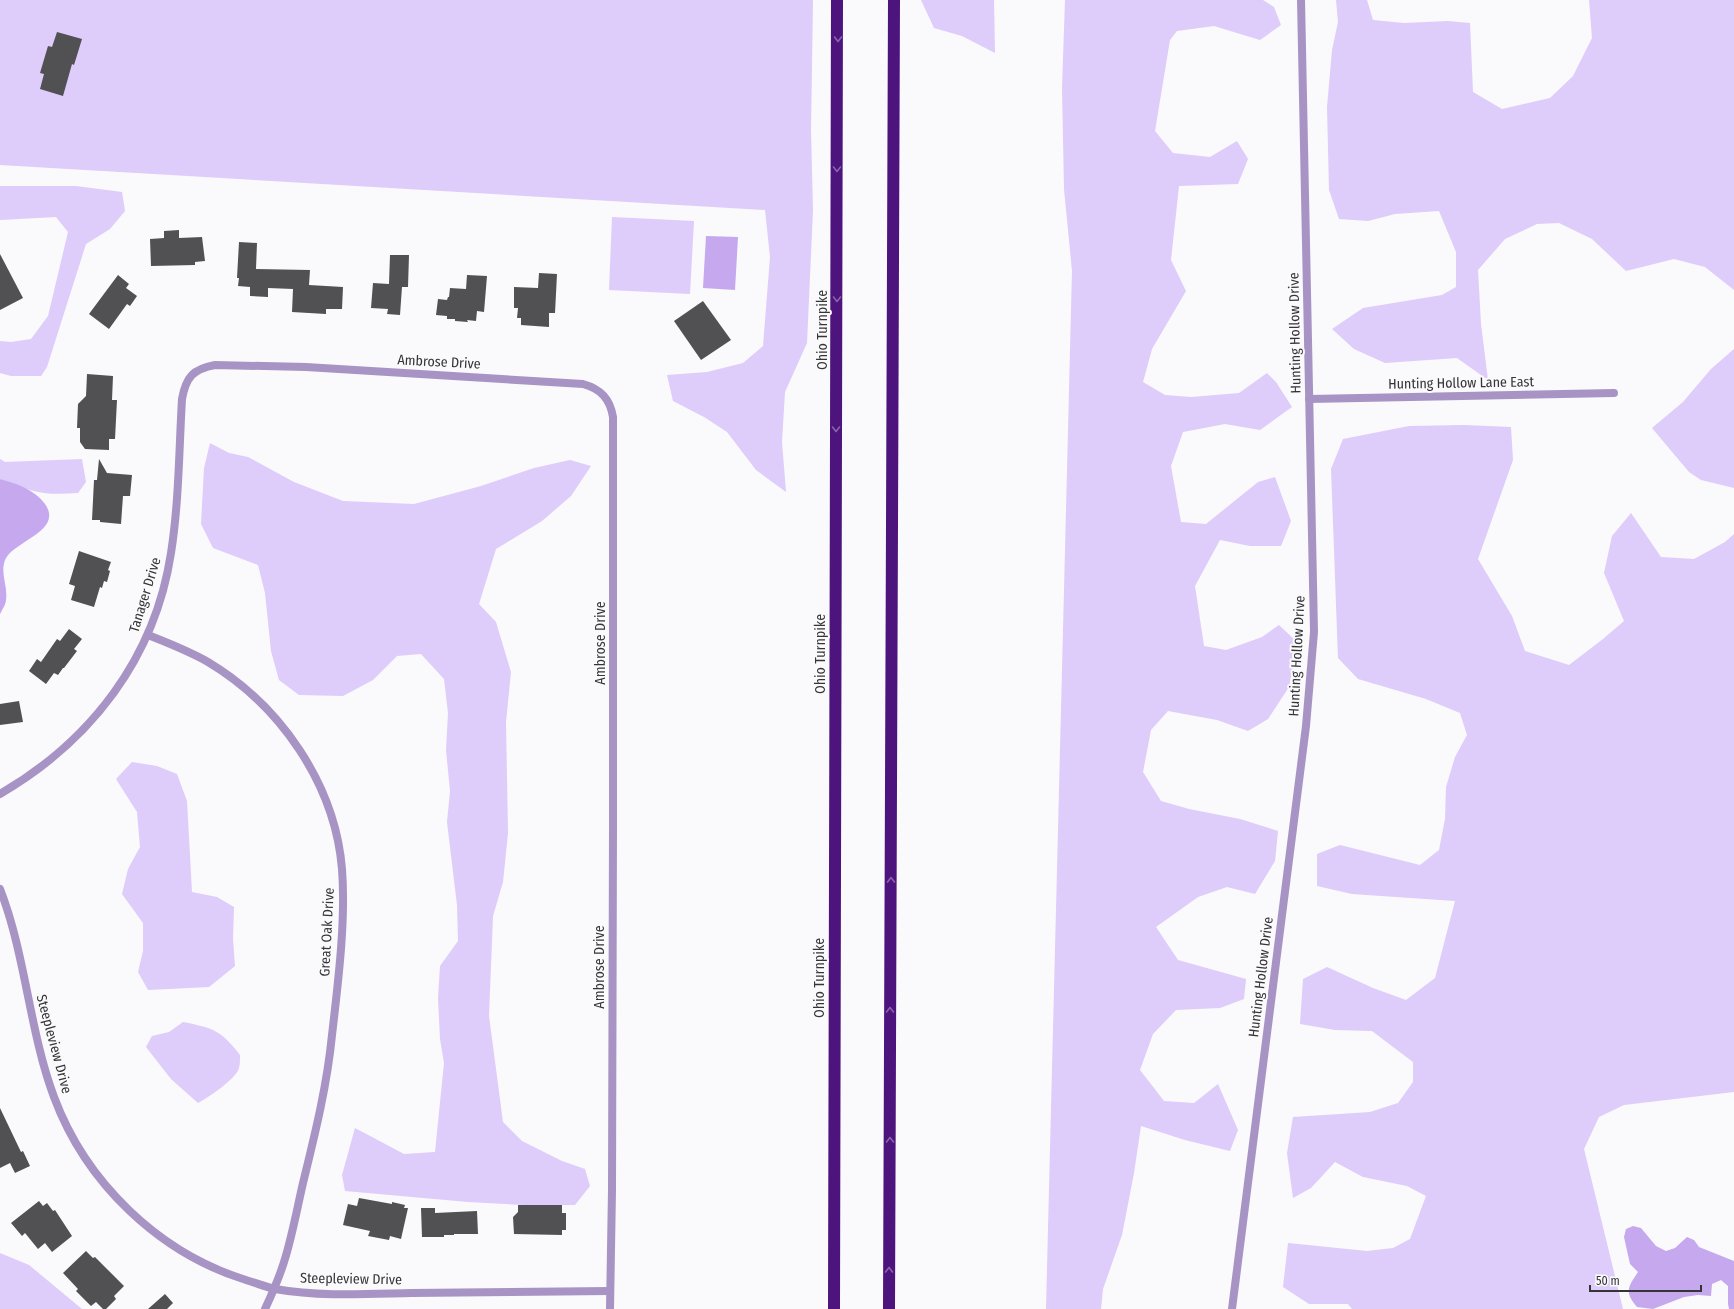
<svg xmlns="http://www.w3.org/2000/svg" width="1734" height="1309" font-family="'Fira Sans Condensed',sans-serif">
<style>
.green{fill:#deccfa}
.water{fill:#c5a8ee}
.building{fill:#515053}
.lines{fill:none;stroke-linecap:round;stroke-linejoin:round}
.street{stroke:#a794c4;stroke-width:8}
.highway{stroke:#4d147e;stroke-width:12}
.oneway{stroke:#8a64aa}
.labels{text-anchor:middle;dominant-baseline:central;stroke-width:4;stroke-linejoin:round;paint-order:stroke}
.street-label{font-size:14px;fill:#353536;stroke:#faf9fc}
</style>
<rect width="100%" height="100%" fill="#faf9fc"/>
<g class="green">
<polygon points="0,0 813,0 811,130 813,210 807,343 785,392 782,442 786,492 756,470 727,432 704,417 673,401 667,375 707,372 743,363 763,346 770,257 765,210 0,165"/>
<polygon points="921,0 994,0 995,53 962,36 934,28"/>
<polygon points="1065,0 1263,0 1274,7 1281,25 1260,40 1214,26 1177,31 1170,40 1155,131 1173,153 1210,157 1237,141 1248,159 1238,184 1179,186 1171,260 1186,291 1152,349 1143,382 1165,395 1191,397 1239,393 1267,373 1276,382 1292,407 1260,430 1225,424 1183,432 1171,466 1181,522 1206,524 1258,482 1275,477 1291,521 1281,546 1250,546 1220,540 1195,586 1204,646 1226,650 1262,637 1279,625 1297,642 1289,687 1268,719 1248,731 1217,720 1168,711 1151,730 1143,772 1161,801 1189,809 1240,819 1278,831 1275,861 1255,894 1227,887 1198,897 1156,927 1178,960 1246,979 1244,999 1220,1008 1176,1010 1153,1034 1140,1070 1164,1101 1194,1103 1218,1084 1238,1130 1230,1151 1185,1140 1141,1126 1134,1173 1122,1235 1103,1289 1101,1309 1046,1309 1072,271 1064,189 1062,88"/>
<polygon points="1336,0 1367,0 1373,20 1404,23 1448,21 1470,23 1473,92 1502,109 1550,98 1573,76 1592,38 1589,0 1734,0 1734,290 1705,267 1674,259 1626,271 1592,239 1559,223 1537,224 1505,239 1478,270 1481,324 1488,380 1457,358 1385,363 1354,349 1332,329 1363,308 1442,295 1456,287 1456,252 1439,211 1395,214 1368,221 1339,219 1329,190 1327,107 1332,50 1338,22"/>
<polygon points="0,186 76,186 122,192 125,211 110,229 86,244 47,367 41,376 11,376 0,373 0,341 11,342 31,339 48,316 68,232 56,217 0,220"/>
<polygon points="612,217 694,221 690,294 609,290"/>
<polygon points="1734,349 1734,488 1701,480 1689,472 1652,428 1683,402 1711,369"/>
<polygon points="1464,425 1511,427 1513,460 1478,559 1512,616 1525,651 1569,665 1603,639 1624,621 1604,573 1612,536 1631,513 1661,557 1694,559 1725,542 1734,534 1734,1092 1624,1105 1599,1117 1584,1149 1623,1309 1352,1309 1348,1304 1309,1304 1283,1287 1288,1243 1367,1251 1393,1248 1410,1239 1426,1196 1407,1186 1363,1177 1335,1162 1311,1188 1293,1198 1287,1153 1293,1117 1370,1112 1398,1103 1413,1082 1413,1062 1372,1031 1335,1030 1300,1024 1303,979 1327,967 1373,988 1406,1000 1435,978 1455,901 1352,894 1317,886 1317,854 1340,845 1420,865 1439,850 1445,819 1446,787 1455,757 1467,735 1460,713 1426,699 1358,679 1338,658 1331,469 1343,439 1409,426"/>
<polygon points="210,443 229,453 248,457 294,482 343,501 414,504 481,486 534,468 570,460 591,466 571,496 542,521 496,549 479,604 496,622 511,672 506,722 508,833 503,882 493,916 489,1016 503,1122 522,1141 562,1161 585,1169 590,1186 575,1205 524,1205 468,1202 345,1191 342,1175 355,1128 404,1154 435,1152 444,1063 440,1039 438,998 440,966 458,941 457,905 447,822 450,791 446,750 448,713 444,679 421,654 397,656 373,680 343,696 299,695 279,680 271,651 265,593 258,565 213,548 201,524 204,468"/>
<path d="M0,459L5,462L82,459L86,482L78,493C62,494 46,495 30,490C20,487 11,482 0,479Z"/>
<polygon points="132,762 157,766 177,774 187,801 192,892 217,897 234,907 233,939 235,966 209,987 148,990 138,972 143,951 143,923 122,894 128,869 140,847 137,812 116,779"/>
<path d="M183,1022C213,1028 221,1030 240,1055C240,1059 240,1064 239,1068C236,1079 209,1097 198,1103L171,1079L146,1047L152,1036L169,1032Z"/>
<polygon points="0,1253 29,1265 82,1309 0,1309"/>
</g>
<g class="water">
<polygon points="706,236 738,237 735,290 703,288"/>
<path d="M0,479C16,483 35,490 45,504C64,531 13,541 5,560C0,574 8,586 6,600C6,604 2,610 0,614Z"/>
<path d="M1633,1226L1641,1228L1656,1246L1666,1251L1675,1248L1687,1237L1694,1240L1699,1247L1734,1261V1309H1729L1728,1304V1286L1721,1280L1712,1284L1711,1296L1698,1295L1684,1297L1653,1309L1637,1307C1624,1292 1628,1287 1638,1272L1630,1264L1624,1237L1626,1229Z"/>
</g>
<g class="building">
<polygon points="57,32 82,39 74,65 72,64 63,96 40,89 44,74 40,73 48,46 52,47"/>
<polygon points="179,230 179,238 202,237 205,261 195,262 195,265 151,266 150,239 164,238 164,231"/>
<polygon points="239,242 257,243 256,269 310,270 309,285 343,287 342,309 326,309 326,314 292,312 293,289 268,288 268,297 250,296 250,287 238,286 239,278 237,278"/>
<polygon points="0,254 23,298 0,310"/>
<polygon points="390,255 409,255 408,287 402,287 400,315 387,314 388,309 371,308 373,283 389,284"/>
<polygon points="539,273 557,274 555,313 549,313 549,327 521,325 521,318 517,318 518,308 514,308 514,287 538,288"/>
<polygon points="118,275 129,284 126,288 137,296 130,306 127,304 109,329 89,314"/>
<polygon points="467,275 487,276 484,312 477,311 476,321 467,320 468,322 455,321 455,319 447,319 447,316 436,315 438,299 447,300 448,297 449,297 450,288 466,289"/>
<polygon points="703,301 731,340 701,360 674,321"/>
<polygon points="87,374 113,376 112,400 117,400 115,439 109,439 109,450 85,449 80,442 80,428 77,428 78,404 86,396"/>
<polygon points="99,459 107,473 132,475 130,496 123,496 121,524 100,522 100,520 92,520 94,480 97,480"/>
<polygon points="79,551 111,562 108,570 110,571 107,582 104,581 102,588 100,587 94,607 71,600 75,586 69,584"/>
<polygon points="69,629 82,639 74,649 77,651 64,668 63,668 58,675 54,673 46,684 29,671 37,659 41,662 57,639 60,641"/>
<polygon points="19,701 23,722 0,725 0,704"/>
<polygon points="0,1108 21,1152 23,1151 30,1166 15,1173 10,1163 0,1168"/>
<polygon points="359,1198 392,1204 392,1202 405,1205 404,1208 408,1208 401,1239 390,1236 389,1240 368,1236 370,1231 343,1225 348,1204 357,1206"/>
<polygon points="39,1201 43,1206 47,1203 53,1211 55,1210 72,1236 52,1252 45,1243 38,1249 25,1233 22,1236 11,1223"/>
<polygon points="518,1205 562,1205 562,1213 566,1213 566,1230 562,1230 562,1235 514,1234 513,1217 518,1212"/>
<polygon points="421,1208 435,1208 435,1213 477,1211 478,1234 454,1234 454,1235 444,1235 444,1237 422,1237"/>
<polygon points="86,1251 93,1258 95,1257 124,1286 114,1296 116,1299 106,1309 103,1309 96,1302 91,1306 76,1291 78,1289 63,1273"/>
<polygon points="165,1294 173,1303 167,1309 148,1309"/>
</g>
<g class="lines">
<g class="street">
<polyline points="1309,399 1614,393"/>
<path d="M148,635C168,643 189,651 208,662C280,705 335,784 342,869C346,921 338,983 332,1035C327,1086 315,1134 303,1183C297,1209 292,1237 284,1262C279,1278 272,1294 265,1309"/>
<path d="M0,794C91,741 155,658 171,553C179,502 179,450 182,399C186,377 193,369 215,365L306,367L583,384C601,389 610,399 613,417V827L612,1190L610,1309"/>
<path d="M0,889C26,956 29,1030 54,1097C86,1183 159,1253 246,1280C256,1283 266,1287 275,1289C320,1297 367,1294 412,1293C478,1292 544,1292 610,1291"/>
<polyline points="1232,1309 1306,726 1314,632 1301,0"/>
</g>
<g class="highway">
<polyline points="834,1309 837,0"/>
<polyline points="889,1309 894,0"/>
</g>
</g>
<defs><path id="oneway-chevron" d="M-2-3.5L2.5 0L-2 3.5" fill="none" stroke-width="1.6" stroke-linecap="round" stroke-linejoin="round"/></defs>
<g class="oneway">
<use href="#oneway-chevron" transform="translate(838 39) rotate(90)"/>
<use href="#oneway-chevron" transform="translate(837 169) rotate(90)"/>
<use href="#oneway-chevron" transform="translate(837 299) rotate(90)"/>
<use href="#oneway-chevron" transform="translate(836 429) rotate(90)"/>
<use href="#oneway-chevron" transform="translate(891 880) rotate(-90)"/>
<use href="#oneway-chevron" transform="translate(890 1010) rotate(-90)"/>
<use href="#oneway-chevron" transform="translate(890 1140) rotate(-90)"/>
<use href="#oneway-chevron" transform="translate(889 1270) rotate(-90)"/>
</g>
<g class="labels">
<g class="street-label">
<text transform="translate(822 330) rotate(-90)">Ohio Turnpike</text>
<text transform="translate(1295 333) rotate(-91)">Hunting Hollow Drive</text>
<text transform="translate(439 362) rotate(3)">Ambrose Drive</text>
<text transform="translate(1461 383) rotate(-1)">Hunting Hollow Lane East</text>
<text transform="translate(145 595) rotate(-73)">Tanager Drive</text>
<text transform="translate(600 643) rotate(-90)">Ambrose Drive</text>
<text transform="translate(820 654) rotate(-90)">Ohio Turnpike</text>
<text transform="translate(1297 656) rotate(-87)">Hunting Hollow Drive</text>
<text transform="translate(327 932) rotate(-87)">Great Oak Drive</text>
<text transform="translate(599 967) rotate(-90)">Ambrose Drive</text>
<text transform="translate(1261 977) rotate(-83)">Hunting Hollow Drive</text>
<text transform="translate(819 978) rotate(-90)">Ohio Turnpike</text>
<text transform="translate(54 1044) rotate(75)">Steepleview Drive</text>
<text transform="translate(351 1279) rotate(1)">Steepleview Drive</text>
</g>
</g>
<path d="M1590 1285v6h111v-6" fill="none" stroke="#353536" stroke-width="2"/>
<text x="1596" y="1285" font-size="12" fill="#353536" stroke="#faf9fc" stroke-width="3" paint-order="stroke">50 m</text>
</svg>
